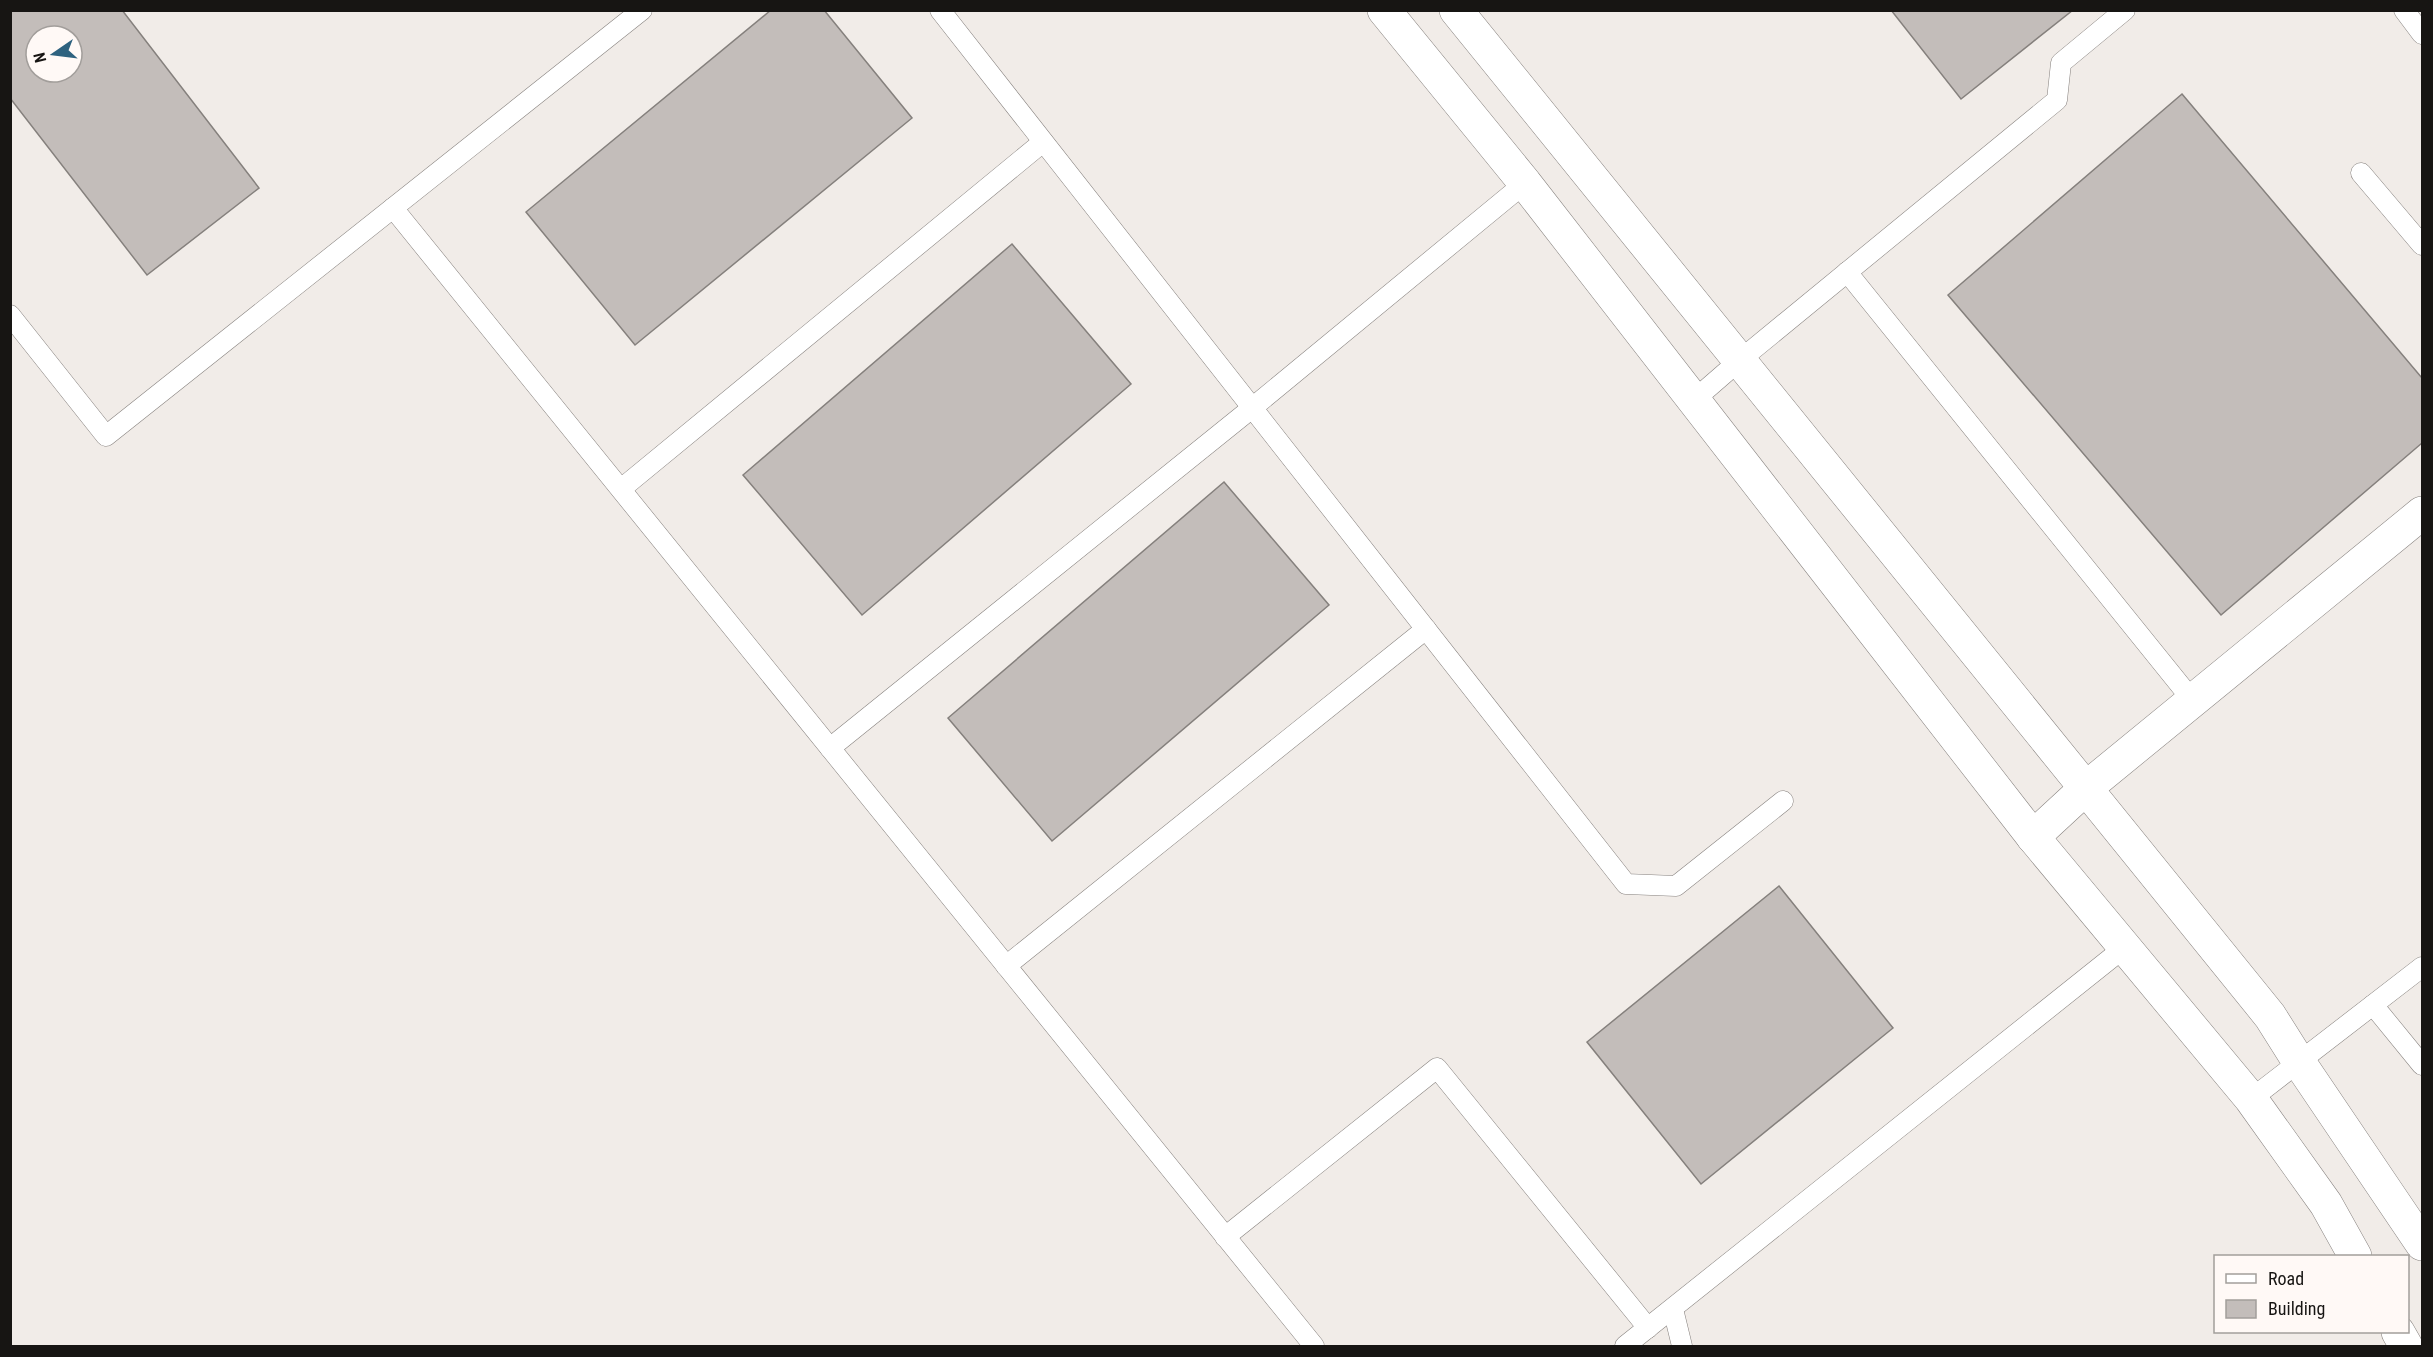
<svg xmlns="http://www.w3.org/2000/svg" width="2433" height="1357" font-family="'Roboto Condensed',sans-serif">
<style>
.building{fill:#c3bdba;stroke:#85807d;stroke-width:1.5;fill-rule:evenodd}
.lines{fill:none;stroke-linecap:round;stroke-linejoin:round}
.lane-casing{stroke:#87827f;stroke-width:21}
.street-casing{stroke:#87827f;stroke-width:34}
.secondary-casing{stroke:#87827f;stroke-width:34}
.lane{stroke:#fff;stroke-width:20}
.street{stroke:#fff;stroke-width:33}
.secondary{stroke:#fff;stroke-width:33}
</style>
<rect width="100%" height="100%" fill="#f1ece8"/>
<g class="building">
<path d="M10,10H122L259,188L147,275L10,98ZM36,36H72V72H36Z"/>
<polygon points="771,10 824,10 912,118 635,345 526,212"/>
<polygon points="1891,10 2073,10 1961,99"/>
<polygon points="2182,94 2422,378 2422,443 2221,615 1948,295"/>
<polygon points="1012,244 1131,384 862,615 743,475"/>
<polygon points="1224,482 1329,605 1052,841 948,718"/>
<polygon points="1779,886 1893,1028 1701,1184 1587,1042"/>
</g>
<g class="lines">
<defs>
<g id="lane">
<polyline points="940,10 1626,884 1676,886 1783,801"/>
<polyline points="2404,10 2422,34"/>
<polyline points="2361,173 2422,245"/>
<polyline points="393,208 1314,1346"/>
<polyline points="1847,272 2193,701"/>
<polyline points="10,315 106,436 642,10"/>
<polyline points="1694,400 1740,360 2057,100 2061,63 2125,10"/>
<polyline points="621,489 1043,142"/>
<polyline points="830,748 1252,408 1525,183"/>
<polyline points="1006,966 1426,629"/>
<polyline points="2373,1005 2422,1065"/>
<polyline points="2251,1099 2422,967"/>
<polyline points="1225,1237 1437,1068 1648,1328"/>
<polyline points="1673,1309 1682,1346"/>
<polyline points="1625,1346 2125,947"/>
</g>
<polyline id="street" points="2033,837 2086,788 2422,513"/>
<g id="secondary">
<polyline points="1384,10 1525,183 2033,837 2251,1099 2326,1204 2355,1256"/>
<polyline points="1456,10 2270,1016 2299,1062 2422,1244"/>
<polyline points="2398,1332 2406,1346"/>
</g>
</defs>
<use href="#lane" class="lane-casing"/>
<use href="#street" class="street-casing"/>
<use href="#secondary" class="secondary-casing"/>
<use href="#lane" class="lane"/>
<use href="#street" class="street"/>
<use href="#secondary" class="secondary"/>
</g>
<rect width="2433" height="1357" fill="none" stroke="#171513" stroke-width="24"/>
<rect x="2214" y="1255" width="195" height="78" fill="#fff9f6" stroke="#a29e9b" stroke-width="1.5"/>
<rect x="2226" y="1274" width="30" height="9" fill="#ffffff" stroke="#a29e9b" stroke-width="1.5"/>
<text x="2268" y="1285" font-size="18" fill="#171513">Road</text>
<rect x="2226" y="1300" width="30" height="18" fill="#c3bdba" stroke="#a29e9b" stroke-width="1.5"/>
<text x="2268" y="1315" font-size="18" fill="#171513">Building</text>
<g transform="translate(54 54) rotate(256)"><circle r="28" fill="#fff9f6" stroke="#a29e9b" stroke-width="1.5"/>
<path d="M0-4.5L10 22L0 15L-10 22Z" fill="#2e627f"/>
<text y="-9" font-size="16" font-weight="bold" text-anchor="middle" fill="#171513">N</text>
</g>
</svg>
